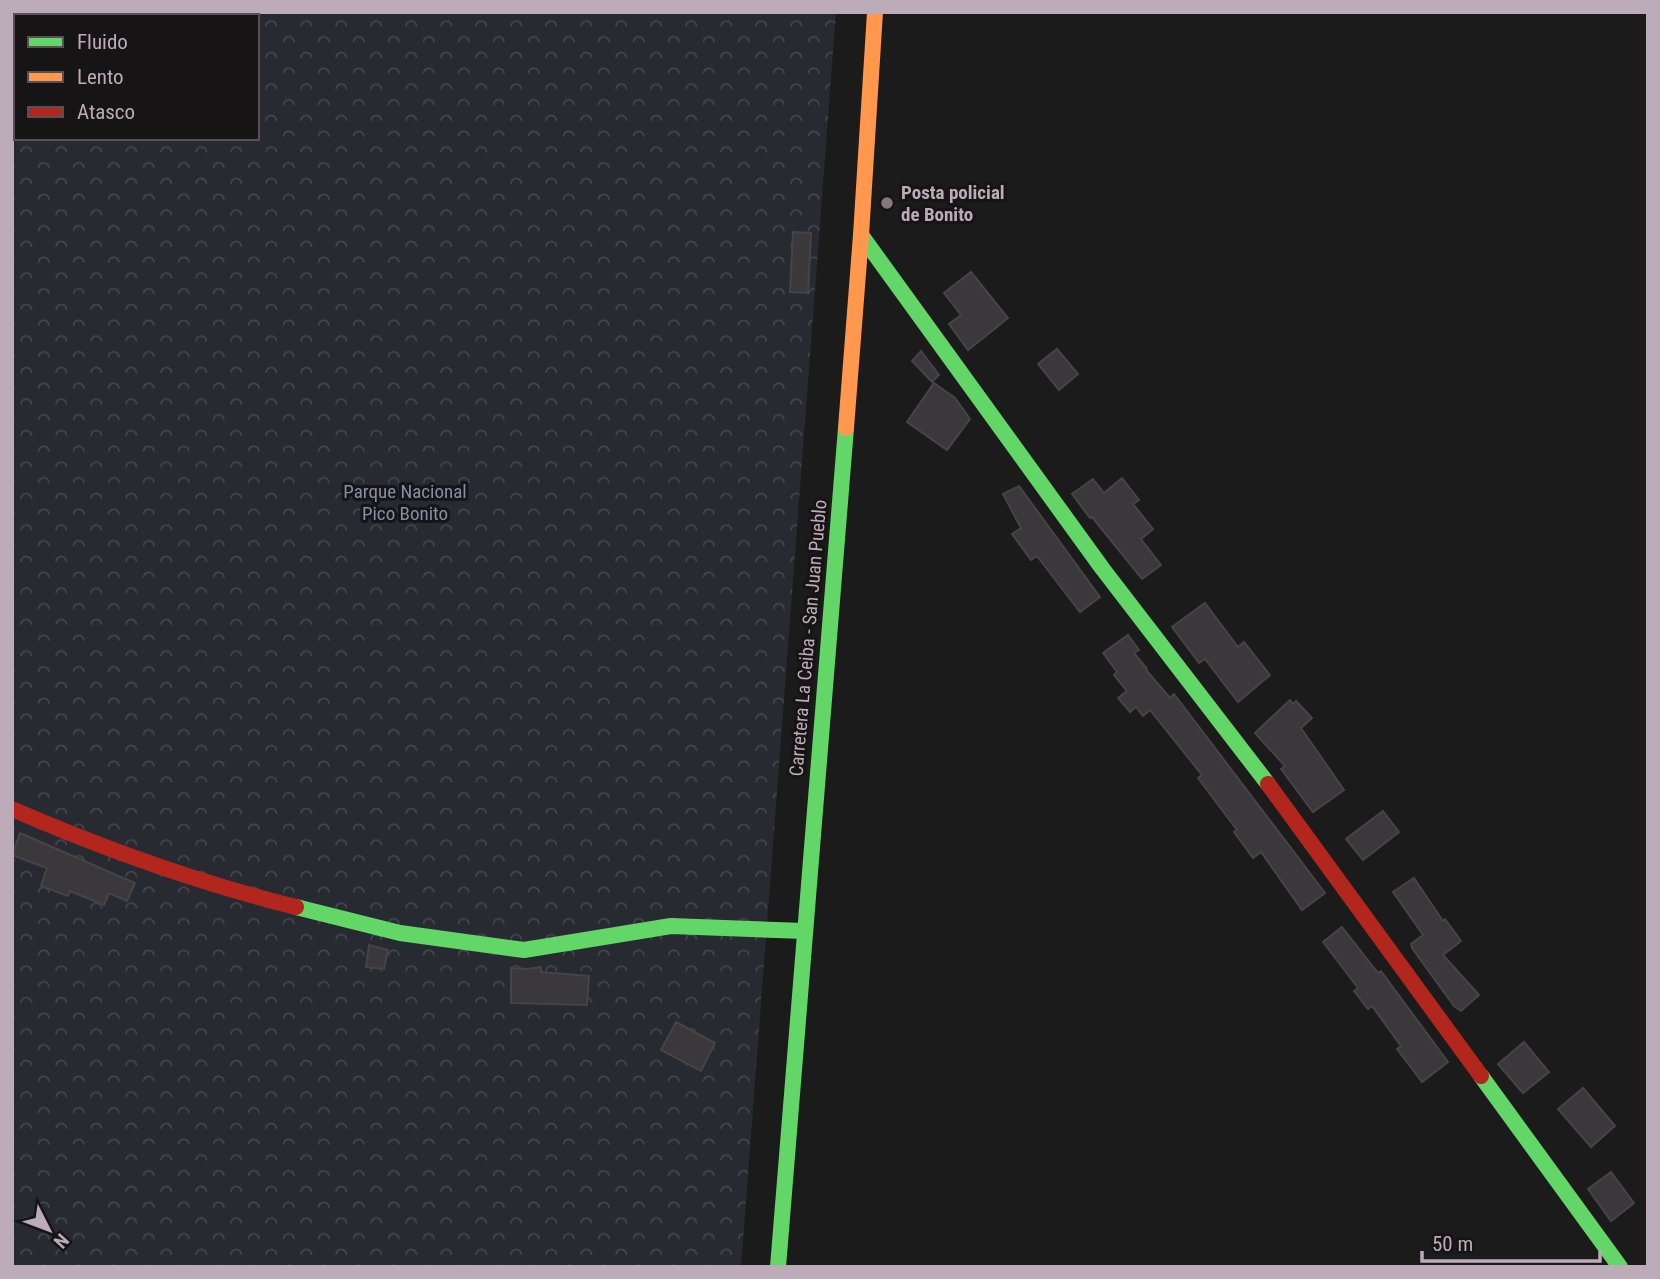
<svg xmlns="http://www.w3.org/2000/svg" width="1660" height="1279" font-family="'Roboto Condensed',sans-serif">
<style>
.park{fill:url(#park-crowns);fill-rule:evenodd}
.building{fill:#3a383a;stroke:#474346;stroke-width:2}
.lines{fill:none;stroke-linecap:round;stroke-linejoin:round}
.fast{stroke:#63d668;stroke-width:16}
.slow{stroke:#ff974d;stroke-width:16}
.jam{stroke:#b3261e;stroke-width:16}
.poi-dot{fill:#847981;stroke:#171416;stroke-width:2.5}
.labels{text-anchor:middle;dominant-baseline:central;stroke-width:6;stroke-linejoin:round;paint-order:stroke}
.poi-label{font-size:19px;font-weight:bold;fill:#bcabb8;stroke:#171416;text-anchor:start}
.park-label{font-size:19px;fill:#8290a8;stroke:#171416}
.street-label{font-size:19px;fill:#bcabb8;stroke:#171416}
</style>
<defs>
<pattern id="park-crowns" width="20" height="18" patternUnits="userSpaceOnUse" patternTransform="scale(1.75)"><rect width="20" height="18" fill="#272a31"/><path d="M2 6a3 3 0 1 1 6 0M12 15a3 3 0 1 1 6 0" fill="none" stroke="#44464d"/></pattern>
</defs>
<rect width="100%" height="100%" fill="#1b1b1b"/>
<path class="park" d="M12,12H836L741,1267H12ZM16,16H257V138H16Z"/>
<g class="building">
<polygon points="793,232 811,233 808,293 790,292"/>
<polygon points="971,272 1008,318 968,350 949,324 961,315 944,293"/>
<polygon points="1057,349 1078,374 1059,390 1038,364"/>
<polygon points="921,351 939,375 932,382 912,361"/>
<polygon points="934,383 955,398 970,419 947,450 907,422"/>
<polygon points="1122,478 1139,500 1133,504 1153,529 1141,539 1161,565 1142,579 1092,517 1090,518 1072,494 1093,479 1104,493"/>
<polygon points="1019,486 1100,597 1080,612 1037,556 1031,560 1012,534 1021,528 1003,494"/>
<polygon points="1205,603 1238,647 1244,642 1270,675 1238,702 1205,659 1199,663 1172,627"/>
<polygon points="1128,635 1139,650 1134,653 1147,669 1146,670 1170,698 1174,694 1325,893 1302,910 1261,852 1253,858 1234,832 1237,830 1198,778 1202,775 1150,710 1143,716 1136,707 1130,712 1118,698 1127,691 1114,675 1117,672 1103,653"/>
<polygon points="1290,700 1293,704 1296,701 1312,718 1301,728 1344,790 1313,812 1281,769 1285,766 1255,733"/>
<polygon points="1383,811 1399,832 1363,860 1346,839"/>
<polygon points="20,833 135,883 127,901 109,893 104,905 70,891 68,896 41,886 47,868 12,855"/>
<polygon points="1414,878 1443,921 1445,919 1461,941 1443,955 1479,995 1461,1011 1454,1006 1412,948 1411,944 1423,935 1393,892"/>
<polygon points="1342,927 1378,973 1381,971 1448,1062 1422,1082 1397,1049 1401,1046 1372,1006 1368,1009 1354,991 1358,988 1323,942"/>
<polygon points="369,945 388,950 384,969 366,967"/>
<polygon points="541,967 541,972 589,976 587,1005 511,1003 511,968 527,969"/>
<polygon points="676,1022 715,1043 701,1071 661,1050"/>
<polygon points="1524,1042 1549,1072 1523,1093 1498,1064"/>
<polygon points="1583,1088 1615,1126 1591,1147 1558,1109"/>
<polygon points="1611,1172 1634,1203 1611,1221 1588,1189"/>
</g>
<g class="lines">
<g class="fast">
<polyline points="861,235 1102,568 1268,784"/>
<polyline points="296,907 400,933 524,950 671,926 804,931"/>
<polyline points="1481,1076 1620,1267"/>
<polyline points="778,1267 846,428"/>
</g>
<polyline class="slow" points="846,428 861,235 875,12"/>
<g class="jam">
<polyline points="1268,784 1481,1076"/>
<path d="M12,809C104,849 199,883 296,907"/>
</g>
</g>
<circle class="poi-dot" cx="887" cy="203" r="7"/>
<g class="labels">
<g class="poi-label">
<text x="901" y="192">Posta policial<tspan x="901" dy="22">de Bonito</tspan></text>
</g>
<g class="park-label">
<text x="405" y="491">Parque Nacional<tspan x="405" dy="22">Pico Bonito</tspan></text>
</g>
<g class="street-label">
<text transform="translate(808 638) rotate(-85)">Carretera La Ceiba - San Juan Pueblo</text>
</g>
</g>
<rect width="1660" height="1279" fill="none" stroke="#bcabb8" stroke-width="28"/>
<rect x="14" y="14" width="245" height="126" fill="#171416" stroke="#595057" stroke-width="2"/>
<rect x="28" y="37" width="35" height="10" fill="#63d668" stroke="#595057" stroke-width="2"/>
<text x="77" y="49" font-size="21" fill="#bcabb8">Fluido</text>
<rect x="28" y="72" width="35" height="10" fill="#ff974d" stroke="#595057" stroke-width="2"/>
<text x="77" y="84" font-size="21" fill="#bcabb8">Lento</text>
<rect x="28" y="107" width="35" height="10" fill="#b3261e" stroke="#595057" stroke-width="2"/>
<text x="77" y="119" font-size="21" fill="#bcabb8">Atasco</text>
<g transform="translate(49 1230) rotate(132)" stroke="#171416" stroke-width="5" paint-order="stroke">
<path d="M0-5L12 26L0 18L-12 26Z" fill="#bcabb8"/>
<text y="-10" font-size="19" font-weight="bold" text-anchor="middle" fill="#bcabb8">N</text>
</g>
<path d="M1422 1251v10h178v-10" fill="none" stroke="#bcabb8" stroke-width="3.5"/>
<text x="1432" y="1251" font-size="21" fill="#bcabb8" stroke="#171416" stroke-width="5" paint-order="stroke">50 m</text>
</svg>
